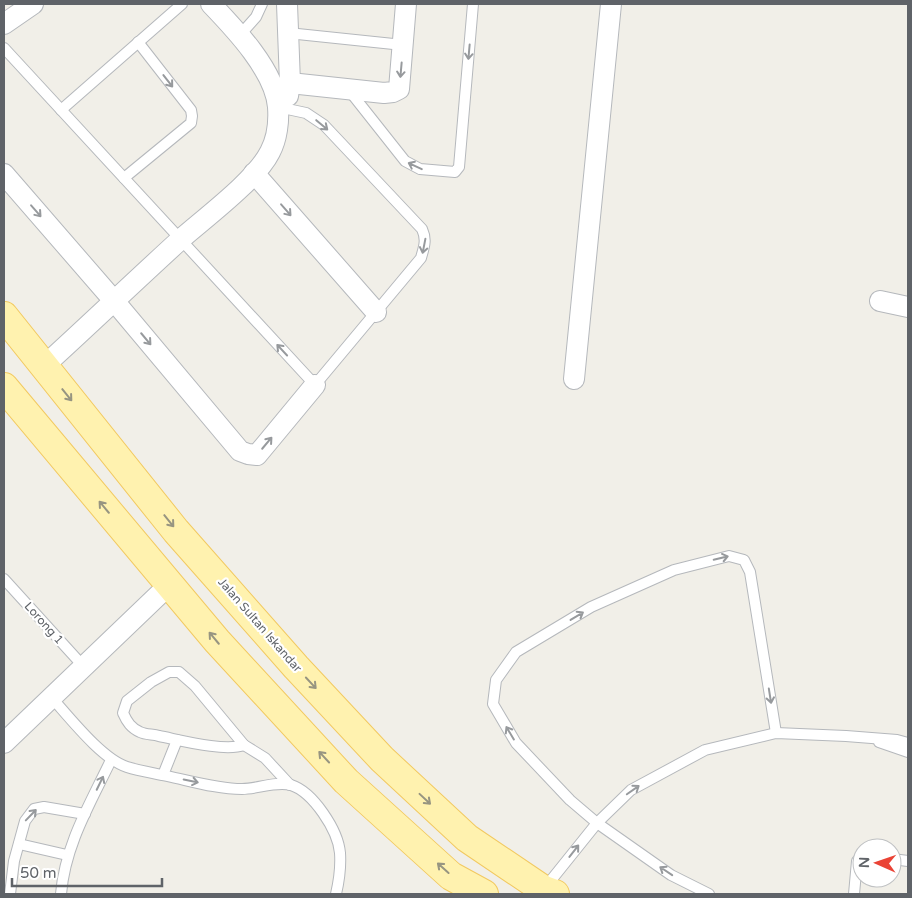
<svg xmlns="http://www.w3.org/2000/svg" width="912" height="898" font-family="'Varela Round',sans-serif">
<style>
.lines{fill:none;stroke-linecap:round;stroke-linejoin:round}
.lane-casing{stroke:#b5b8bc;stroke-width:12}
.street-casing{stroke:#b5b8bc;stroke-width:22}
.primary-casing{stroke:#f2c960;stroke-width:30}
.lane{stroke:#fff;stroke-width:10}
.street{stroke:#fff;stroke-width:20}
.primary{stroke:#fff2af;stroke-width:28}
.oneway{stroke:#979a9d}
.oneway2{stroke:#979581}
.labels{text-anchor:middle;dominant-baseline:central;stroke-width:4.5;stroke-linejoin:round;paint-order:stroke}
.street-label{font-size:12px;fill:#5f6368;stroke:#fff}
</style>
<rect width="100%" height="100%" fill="#f1efe8"/>
<g class="lines">
<defs>
<g id="lane">
<polyline points="288,33 403,45"/>
<polyline points="240,35 256,17 262,4"/>
<path d="M4,48L315,385L421,258C424,247 427,240 422,229L324,125L306,113L278,107"/>
<polyline points="348,89 405,161 420,169 455,172 459,167 473,4"/>
<polyline points="61,110 182,4"/>
<polyline points="124,178 191,123 192,116 191,110 138,42"/>
<polyline points="4,579 84,667"/>
<path d="M169,672H179L195,686L244,745C224,752 180,740 159,736C153,734 146,735 140,732C131,728 127,722 123,713L127,701L151,682Z"/>
<path d="M52,698C70,718 102,759 127,767C140,771 154,773 167,776C191,781 217,789 242,789C258,789 275,781 291,785C313,792 338,830 340,853C341,867 339,881 336,894"/>
<polyline points="879,742 908,752"/>
<polyline points="244,745 265,758 290,785"/>
<polyline points="163,775 177,740"/>
<polyline points="19,844 67,855"/>
<polyline points="892,859 908,861"/>
<polyline points="544,889 597,823 570,800 516,743 493,704 496,680 516,652 591,607 674,570 729,556 744,560 750,572 776,733"/>
<polyline points="10,894 14,861 25,821 34,809 44,807 85,814"/>
<path d="M61,894C65,845 90,804 111,760"/>
<polyline points="709,894 671,875 597,823 631,790 705,750 776,733 846,736 897,740 908,743"/>
<polyline points="854,894 857,861 862,856"/>
</g>
<g id="street">
<polyline points="287,4 290,83 288,96"/>
<polyline points="4,24 33,4"/>
<polyline points="290,83 384,93 393,92 399,89 406,4"/>
<polyline points="254,173 376,312"/>
<polyline points="4,174 115,302 240,451 248,454 257,455 315,385"/>
<polyline points="880,301 908,307"/>
<path d="M44,366C90,324 135,281 181,239C206,217 256,180 270,152C277,139 279,121 278,107C275,71 235,29 211,4"/>
<polyline points="574,379 611,4"/>
<polyline points="4,743 170,584"/>
</g>
<g id="primary">
<polyline points="4,316 176,531 296,667 382,759 467,838 544,890 555,894"/>
<polyline points="4,387 217,641 346,781 451,876 484,894"/>
</g>
</defs>
<use href="#lane" class="lane-casing"/>
<use href="#street" class="street-casing"/>
<use href="#primary" class="primary-casing"/>
<use href="#lane" class="lane"/>
<use href="#street" class="street"/>
<use href="#primary" class="primary"/>
</g>
<defs><path id="oneway-shaft" d="M-6 0H5M1.5-3L5.5 0L1.5 3" fill="none" stroke-width="1.6" stroke-linecap="round" stroke-linejoin="round" transform="scale(1.25)"/></defs>
<g class="oneway">
<use href="#oneway-shaft" transform="translate(469 52) rotate(95)"/>
<use href="#oneway-shaft" transform="translate(401 70) rotate(95)"/>
<use href="#oneway-shaft" transform="translate(168 81) rotate(52)"/>
<use href="#oneway-shaft" transform="translate(322 125) rotate(40)"/>
<use href="#oneway-shaft" transform="translate(415 166) rotate(-155)"/>
<use href="#oneway-shaft" transform="translate(286 210) rotate(49)"/>
<use href="#oneway-shaft" transform="translate(36 211) rotate(49)"/>
<use href="#oneway-shaft" transform="translate(424 246) rotate(101)"/>
<use href="#oneway-shaft" transform="translate(146 339) rotate(50)"/>
<use href="#oneway-shaft" transform="translate(282 350) rotate(-133)"/>
<use href="#oneway-shaft" transform="translate(267 443) rotate(-50)"/>
<use href="#oneway-shaft" transform="translate(721 558) rotate(-13)"/>
<use href="#oneway-shaft" transform="translate(577 616) rotate(-31)"/>
<use href="#oneway-shaft" transform="translate(770 696) rotate(81)"/>
<use href="#oneway-shaft" transform="translate(510 733) rotate(-121)"/>
<use href="#oneway-shaft" transform="translate(191 781) rotate(12)"/>
<use href="#oneway-shaft" transform="translate(100 783) rotate(-64)"/>
<use href="#oneway-shaft" transform="translate(633 790) rotate(-35)"/>
<use href="#oneway-shaft" transform="translate(31 815) rotate(-46)"/>
<use href="#oneway-shaft" transform="translate(574 851) rotate(-52)"/>
<use href="#oneway-shaft" transform="translate(666 871) rotate(-146)"/>
</g>
<g class="oneway2">
<use href="#oneway-shaft" transform="translate(67 395) rotate(51)"/>
<use href="#oneway-shaft" transform="translate(104 507) rotate(-130)"/>
<use href="#oneway-shaft" transform="translate(169 521) rotate(51)"/>
<use href="#oneway-shaft" transform="translate(214 638) rotate(-130)"/>
<use href="#oneway-shaft" transform="translate(311 683) rotate(47)"/>
<use href="#oneway-shaft" transform="translate(324 757) rotate(-133)"/>
<use href="#oneway-shaft" transform="translate(425 799) rotate(43)"/>
<use href="#oneway-shaft" transform="translate(443 868) rotate(-138)"/>
</g>
<g class="labels">
<g class="street-label">
<text transform="translate(44 623) rotate(48)">Lorong 1</text>
<text transform="translate(260 625) rotate(49)">Jalan Sultan Iskandar</text>
</g>
</g>
<rect width="912" height="898" fill="none" stroke="#5f6368" stroke-width="10"/>
<g transform="translate(877 863) rotate(272)"><circle r="24" fill="#ffffff" stroke="#bfc1c3"/>
<path d="M0-4L9 19L0 12L-9 19Z" fill="#ea4335"/>
<text y="-8" font-size="14" font-weight="bold" text-anchor="middle" fill="#5f6368">N</text>
</g>
<path d="M12 878v8h150v-8" fill="none" stroke="#5f6368" stroke-width="2.5"/>
<text x="20" y="878" font-size="15" fill="#5f6368" stroke="#ffffff" stroke-width="4" paint-order="stroke">50 m</text>
</svg>
